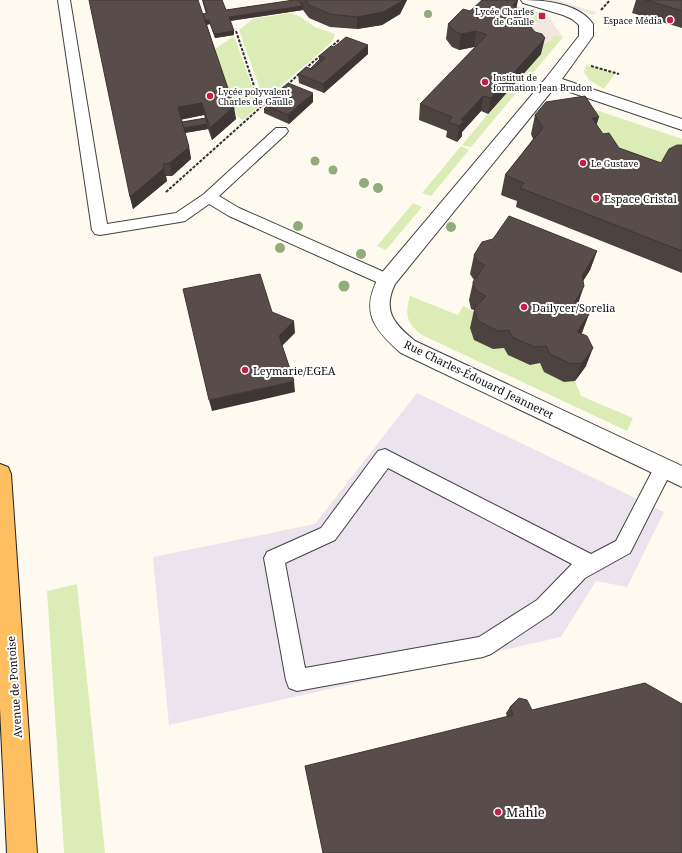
<svg xmlns="http://www.w3.org/2000/svg" width="682" height="853" font-family="'Noto Serif',serif">
<style>
.industrial{fill:#ebe3ee}
.green{fill:#dbecb7}
.plaza{fill:#f0e8de}
.lines{fill:none;stroke-linecap:round;stroke-linejoin:round}
.lane-casing{stroke:#424242;stroke-width:2}
.street-casing{stroke:#424242;stroke-width:2}
.primary-casing{stroke:#202020;stroke-width:2}
.path{stroke:#313131;stroke-width:2;stroke-dasharray:3 1.5;stroke-linecap:butt}
.lane{fill:#fff;fill-rule:evenodd}
.street{fill:#fff;fill-rule:evenodd}
.primary{fill:#ffbe60;fill-rule:evenodd}
.tree{fill:#92ab7b}
.wall{fill:#4c4240;fill-rule:evenodd}
.shaded-wall{fill:#3e3634}
.building{fill:#584d4a;stroke:#3e3634}
.poi-dot{fill:#c71f43;stroke:#fff;stroke-width:1.5}
.labels{text-anchor:middle;dominant-baseline:central;stroke-width:4;stroke-linejoin:round;paint-order:stroke}
.far-poi-label{font-size:9px;fill:#0f0f0f;stroke:#fff;text-anchor:start}
.poi-label{font-size:11px;fill:#0f0f0f;stroke:#fff;text-anchor:start}
.street-label{font-size:11px;fill:#0f0f0f;stroke:#fff}
.near-poi-label{font-size:13px;fill:#0f0f0f;stroke:#fff;text-anchor:start}
</style>
<rect width="100%" height="100%" fill="#fffaf0"/>
<polygon class="industrial" points="417,393 664,512 627,587 596,581 561,637 169,725 153,557 315,524"/>
<g class="green">
<polygon points="477,0 497,0 547,15 541,22 522,23 513,12"/>
<polygon points="290,13 299,16 315,27 335,34 332,42 269,96 263,97 239,30 253,19"/>
<polygon points="554,35 563,37 471,147 462,145 488,114 532,47"/>
<polygon points="234,36 259,106 243,120 237,116 215,49"/>
<polygon points="586,65 615,74 604,89 589,80 584,72"/>
<polygon points="593,109 682,139 682,164 621,170 587,119"/>
<polygon points="461,146 469,150 431,196 422,193"/>
<polygon points="413,203 422,207 386,250 377,246"/>
<path d="M410,296L458,315L463,306L482,315L493,349L504,348L540,363C546,376 561,382 575,381L581,396L633,418L627,431L424,336C407,325 404,315 410,296Z"/>
<polygon points="77,584 105,853 64,853 47,591"/>
</g>
<g class="plaza">
<polygon points="545,0 556,0 596,12 594,15"/>
<polygon points="547,15 563,37 554,35 551,41 543,45 522,23 541,22"/>
</g>
<g class="lines">
<defs>
<g id="lane">
<polygon points="58,0 70,0 107,224 176,213 204,194 276,128 286,128 288,131 286,134 219,196 239,208 393,276 395,280 393,284 387,286 381,284 229,216 209,204 185,221 180,222 100,235 95,234 92,230"/>
<path d="M385,449L591,554L616,541L657,462L664,460L671,462L673,468L630,553L585,578L551,614L491,654L483,657L297,691L289,688L286,680L264,558L267,552L321,528L378,451ZM388,468L572,564L537,600L479,637L305,668L285,563L335,540Z"/>
</g>
<path id="street" d="M521,0C544,0 579,3 593,24V36L562,79L682,119V130L555,87L395,284C382,311 394,324 415,341L682,466V487L401,353C372,328 360,310 380,275L546,78L579,36V25L572,19L563,15L523,3Z"/>
<polygon id="primary" points="0,464 8,467 11,474 37,853 7,853 0,708"/>
</defs>
<use href="#lane" class="lane-casing"/>
<use href="#street" class="street-casing"/>
<use href="#primary" class="primary-casing"/>
<g class="path">
<polyline points="601,10 610,0"/>
<polyline points="236,31 261,107 271,98"/>
<polyline points="330,48 340,39"/>
<polyline points="591,66 619,74"/>
<polyline points="305,69 321,55"/>
<polyline points="287,85 300,73"/>
<polyline points="166,192 261,107"/>
</g>
<use href="#lane" class="lane"/>
<use href="#street" class="street"/>
<use href="#primary" class="primary"/>
</g>
<g class="tree">
<circle cx="428" cy="14" r="4"/>
<circle cx="315" cy="161" r="4.5"/>
<circle cx="333" cy="170" r="4.5"/>
<circle cx="364" cy="183" r="5"/>
<circle cx="378" cy="188" r="5"/>
<circle cx="298" cy="226" r="5"/>
<circle cx="451" cy="227" r="5"/>
<circle cx="280" cy="248" r="5"/>
<circle cx="361" cy="254" r="5"/>
<circle cx="344" cy="286" r="5.5"/>
</g>
<g class="wall">
<path d="M202,0H222L226,10L294,0H407L400,14L382,25L357,29L330,27L309,18L303,10L230,21L234,31V35L215,38L210,24L207,25L236,119L212,140L208,129L185,133L189,147L191,159L172,176H166L167,181L133,209L130,197L203,14H206ZM204,115L205,118L182,122L181,119Z"/>
<polygon points="636,0 682,0 682,28 632,13"/>
<polygon points="516,9 541,54 488,114 481,111 462,132 462,136 457,142 446,137 447,131 419,120 420,104 475,47 474,47 459,50 452,47 446,39 448,24"/>
<polygon points="368,45 368,54 324,93 299,83 298,74 310,69 319,60 319,56 334,47"/>
<polygon points="269,99 313,102 289,124 264,113 264,109 269,104"/>
<polygon points="535,115 596,125 603,134 619,148 661,163 682,145 682,273 516,207 517,201 501,195 505,175 533,139 531,134"/>
<polygon points="597,251 590,270 583,281 578,303 589,314 581,334 586,366 575,381 564,382 544,372 540,363 530,365 508,355 504,348 493,349 474,340 470,328 474,310 471,309 469,300 473,282 474,280 470,274 474,255"/>
<polygon points="510,707 532,710 507,717 506,713"/>
</g>
<g class="shaded-wall">
<polygon points="402,0 407,0 400,14 382,25 357,29 357,17"/>
<polygon points="518,0 515,16 513,5"/>
<polygon points="303,6 303,10 229,21 229,17"/>
<polygon points="209,20 210,24 204,25 204,21"/>
<polygon points="234,31 234,35 215,38 214,34"/>
<polygon points="476,31 474,47 459,50 461,34"/>
<polygon points="545,38 541,54 488,114 491,98"/>
<polygon points="368,45 368,54 324,93 323,84"/>
<polygon points="313,93 313,102 289,124 288,115"/>
<polygon points="483,96 481,111 462,132 462,136 457,142 459,126 461,120"/>
<polygon points="202,103 204,115 180,120 178,107"/>
<polygon points="234,106 236,119 212,140 210,128"/>
<polygon points="599,117 593,137 592,118"/>
<polygon points="207,124 208,129 184,133 183,128"/>
<polygon points="189,147 191,159 172,176 170,163"/>
<polygon points="163,164 167,181 133,209 130,197"/>
<polygon points="597,251 590,270 575,294 582,276"/>
<polygon points="584,286 578,304 575,302"/>
<polygon points="589,314 582,333 571,350 577,332"/>
<polygon points="294,321 295,333 281,347 279,336"/>
<polygon points="593,348 586,366 575,381 582,363"/>
<polygon points="294,381 295,392 212,411 209,400"/>
</g>
<g class="building">
<polygon points="89,0 198,0 234,106 210,128 202,103 178,107 189,147 170,163 163,164 164,168 130,197"/>
<polygon points="203,0 222,0 226,10 294,0 298,0 303,6 229,17 234,31 214,34 209,20 205,20 203,14 207,13"/>
<polygon points="305,0 402,0 401,2 383,12 357,17 330,14 309,5"/>
<polygon points="482,0 518,0 513,5 535,32 542,34 545,38 491,98 483,96 461,120 464,121 459,126 448,122 452,117 420,104 487,35 476,31 461,34 454,31 448,24 463,9 470,11"/>
<polygon points="646,0 682,0 682,11"/>
<polygon points="346,37 368,45 323,84 298,74 306,67 312,69 325,58 319,56 331,46 334,47"/>
<polygon points="319,60 322,61 312,69 310,69"/>
<polygon points="288,83 313,93 288,115 269,107 275,102 269,99"/>
<polygon points="585,96 599,117 592,118 603,134 609,133 619,148 661,163 669,149 677,145 682,145 682,251 520,188 524,183 505,175 543,128 535,115 546,102"/>
<polygon points="269,104 272,105 269,107 270,111 264,109"/>
<polygon points="206,118 207,124 184,128 182,122"/>
<polygon points="509,216 597,251 582,276 584,286 575,302 585,306 589,314 577,332 587,336 593,348 582,363 571,364 550,354 546,346 535,347 512,337 509,330 498,331 478,321 474,309 486,296 475,290 473,282 485,265 478,262 474,255 482,242 493,239"/>
<polygon points="260,274 272,312 294,321 279,336 294,381 209,400 183,289"/>
<polygon points="645,683 682,704 682,853 323,853 305,766 513,715 510,707 519,698 527,700 532,710"/>
</g>
<g class="poi-dot">
<rect x="538" y="12" width="8" height="8" rx="2"/>
<circle cx="670" cy="20" r="4"/>
<circle cx="485" cy="82" r="4"/>
<circle cx="210" cy="96" r="4"/>
<circle cx="583" cy="163" r="4"/>
<circle cx="596" cy="198" r="4"/>
<circle cx="524" cy="307" r="4"/>
<circle cx="245" cy="370" r="4"/>
<circle cx="498" cy="812" r="4"/>
</g>
<g class="labels">
<g class="far-poi-label">
<text x="534" y="11" text-anchor="end">Lycée Charles<tspan x="534" dy="10">de Gaulle</tspan></text>
<text x="662" y="20" text-anchor="end">Espace Média</text>
<text x="493" y="77">Institut de<tspan x="493" dy="10">formation Jean Brudon</tspan></text>
<text x="218" y="91">Lycée polyvalent<tspan x="218" dy="10">Charles de Gaulle</tspan></text>
<text x="591" y="163">Le Gustave</text>
</g>
<g class="poi-label">
<text x="604" y="198">Espace Cristal</text>
<text x="532" y="307">Dailycer/Sorelia</text>
<text x="253" y="370">Leymarie/EGEA</text>
</g>
<g class="street-label">
<text transform="translate(479 379) rotate(26)">Rue Charles-Édouard Jeanneret</text>
<text transform="translate(14 687) rotate(-94)">Avenue de Pontoise</text>
</g>
<g class="near-poi-label">
<text x="506" y="812">Mahle</text>
</g>
</g>
</svg>
